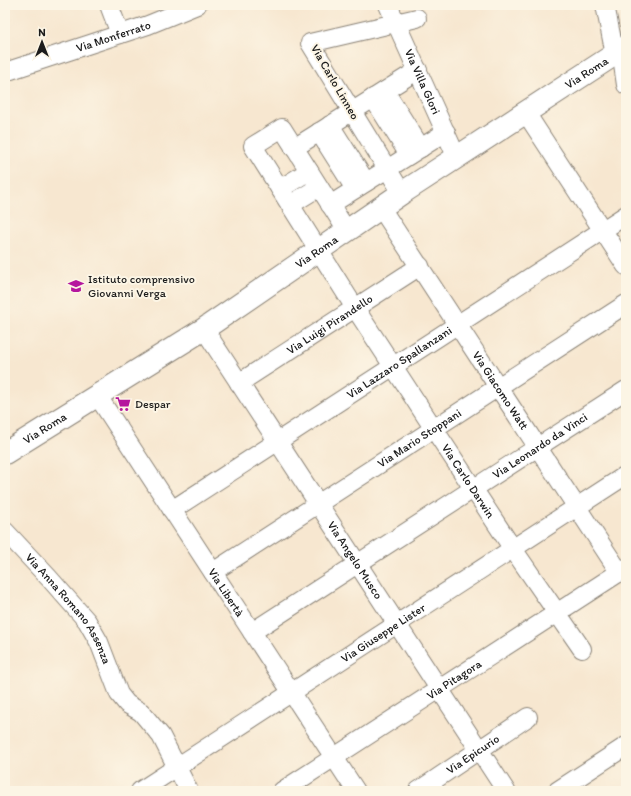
<svg xmlns="http://www.w3.org/2000/svg" width="631" height="796" font-family="Itim,sans-serif">
<style>
.lines{fill:none;stroke-linecap:round;stroke-linejoin:round}
.minor-casing{stroke:#8a8276;stroke-width:20}
.major-casing{stroke:#8a8276;stroke-width:24}
.minor{stroke:#fff;stroke-width:18}
.major{stroke:#fff;stroke-width:22}
.labels{text-anchor:middle;dominant-baseline:central;stroke-width:4;stroke-linejoin:round;paint-order:stroke}
.street-label{font-size:12px;fill:#1c1c1c;stroke:#fcf5e5}
.poi-label{font-size:12px;fill:#1c1c1c;stroke:#fcf5e5;text-anchor:start}
</style>
<rect width="100%" height="100%" fill="#fcf5e5"/>
<filter id="ink" filterUnits="userSpaceOnUse"><feTurbulence type="fractalNoise" baseFrequency=".025" numOctaves="2"/><feDisplacementMap in="SourceGraphic" scale="8" xChannelSelector="R" yChannelSelector="G"/><feConvolveMatrix kernelMatrix="1 2 1 2 8 2 1 2 1" color-interpolation-filters="sRGB"/></filter>
<filter id="wash" filterUnits="userSpaceOnUse"><feTurbulence type="fractalNoise" baseFrequency=".012" numOctaves="4" result="noise"/><feDisplacementMap in="SourceGraphic" scale="16" xChannelSelector="R" yChannelSelector="G"/><feGaussianBlur stdDeviation="0.9" result="paint"/><feColorMatrix in="noise" values="0 0 0 0 0 0 0 0 0 0 0 0 0 0 0 0 0 1.4 0 .05"/><feComposite in="paint" operator="in"/></filter>
<g filter="url(#wash)">
<rect width="100%" height="100%" fill="#f7e7d0"/>
</g>
<g filter="url(#ink)">
<g class="lines">
<defs>
<g id="minor">
<polyline points="109,5 120,34"/>
<path id="s1" d="M388,5L457,158"/>
<polyline points="605,5 615,55"/>
<polyline points="621,51 626,85"/>
<path id="s2" d="M5,72L148,25L197,5"/>
<polyline points="385,91 421,148"/>
<polyline points="373,98 409,155"/>
<polyline points="526,113 626,266"/>
<polyline points="330,125 366,182"/>
<polyline points="319,132 355,189"/>
<polyline points="294,148 418,70"/>
<polyline points="280,189 309,171"/>
<polyline points="402,193 310,43 417,18"/>
<polyline points="290,205 319,187"/>
<polyline points="330,205 446,132"/>
<path id="s3" d="M381,208L620,573"/>
<path id="s4" d="M347,231L282,128L253,146L355,308L434,429L513,549L582,649"/>
<path id="s5" d="M204,329L506,791"/>
<path id="s6" d="M239,383L420,266"/>
<path id="s7" d="M97,395L356,791"/>
<path id="s8" d="M172,510L626,215"/>
<path id="s9" d="M5,531L49,578L87,621L99,642L119,694L127,704L141,712L161,736L189,791"/>
<path id="s10" d="M213,572L626,304"/>
<path id="s11" d="M252,632L626,390"/>
<path id="s12" d="M140,791L626,475"/>
<path id="s13" d="M282,791L626,568"/>
<path id="s14" d="M418,791L528,717"/>
<polyline points="557,791 626,746"/>
</g>
<g id="major">
<path id="s15" d="M5,453L204,329L402,193L626,47"/>
</g>
</defs>
<use href="#minor" class="minor-casing"/>
<use href="#major" class="major-casing"/>
<use href="#minor" class="minor"/>
<use href="#major" class="major"/>
</g>
</g>
<defs>
<symbol id="school-bare" viewBox="-9 -9 18 18"><path d="M0-5L7-2L0 1L-7-2ZM-4 1L0 2.5L4 1V4Q0 6-4 4Z" fill="#b5179e" stroke="#fcf5e5" stroke-width="2.5" paint-order="stroke"/></symbol>
<symbol id="supermarket-bare" viewBox="-9 -9 18 18"><path d="M-6-5.5h2.5l.6 2H6L4.5 2H-2.5L-4.4-4H-6ZM-1.5 3.2a1.3 1.3 0 1 0 .1 0ZM3 3.2a1.3 1.3 0 1 0 .1 0Z" fill="#b5179e" stroke="#fcf5e5" stroke-width="2.5" paint-order="stroke"/></symbol>
</defs>
<g fill-rule="evenodd">
<use href="#school-bare" x="65" y="275" width="22" height="22"/>
<use href="#supermarket-bare" x="112" y="393" width="22" height="22"/>
</g>
<g class="labels">
<g class="street-label">
<text stroke="none"><textPath href="#s2" startOffset="114">Via Monferrato</textPath></text>
<text stroke="none"><textPath href="#s15" startOffset="695">Via Roma</textPath></text>
<text stroke="none"><textPath href="#s1" startOffset="84">Via Villa Glori</textPath></text>
<text transform="translate(335 82) rotate(60)">Via Carlo Linneo</text>
<text stroke="none"><textPath href="#s15" startOffset="371">Via Roma</textPath></text>
<text stroke="none"><textPath href="#s6" startOffset="108">Via Luigi Pirandello</textPath></text>
<text stroke="none"><textPath href="#s8" startOffset="271">Via Lazzaro Spallanzani</textPath></text>
<text stroke="none"><textPath href="#s3" startOffset="218">Via Giacomo Watt</textPath></text>
<text stroke="none"><textPath href="#s15" startOffset="47">Via Roma</textPath></text>
<text stroke="none"><textPath href="#s10" startOffset="246">Via Mario Stoppani</textPath></text>
<text stroke="none"><textPath href="#s11" startOffset="343">Via Leonardo da Vinci</textPath></text>
<text stroke="none"><textPath href="#s4" startOffset="554">Via Carlo Darwin</textPath></text>
<text stroke="none"><textPath href="#s5" startOffset="276">Via Angelo Musco</textPath></text>
<text stroke="none"><textPath href="#s7" startOffset="236">Via Libertà</textPath></text>
<text stroke="none"><textPath href="#s9" startOffset="101">Via Anna Romano Assenza</textPath></text>
<text stroke="none"><textPath href="#s12" startOffset="290">Via Giuseppe Lister</textPath></text>
<text stroke="none"><textPath href="#s13" startOffset="205">Via Pitagora</textPath></text>
<text stroke="none"><textPath href="#s14" startOffset="66">Via Epicurio</textPath></text>
</g>
<g class="poi-label">
<text x="88" y="279">Istituto comprensivo<tspan x="88" dy="14">Giovanni Verga</tspan></text>
<text x="135" y="404">Despar</text>
</g>
</g>
<rect width="631" height="796" fill="none" stroke="#fcf5e5" stroke-width="20"/>
<g transform="translate(42 42)" stroke="#fcf5e5" stroke-width="3" paint-order="stroke">
<path d="M0-3L7 15L0 10L-7 15Z" fill="#1c1c1c"/>
<text y="-6" font-size="11" font-weight="bold" text-anchor="middle" fill="#1c1c1c">N</text>
</g>
</svg>
